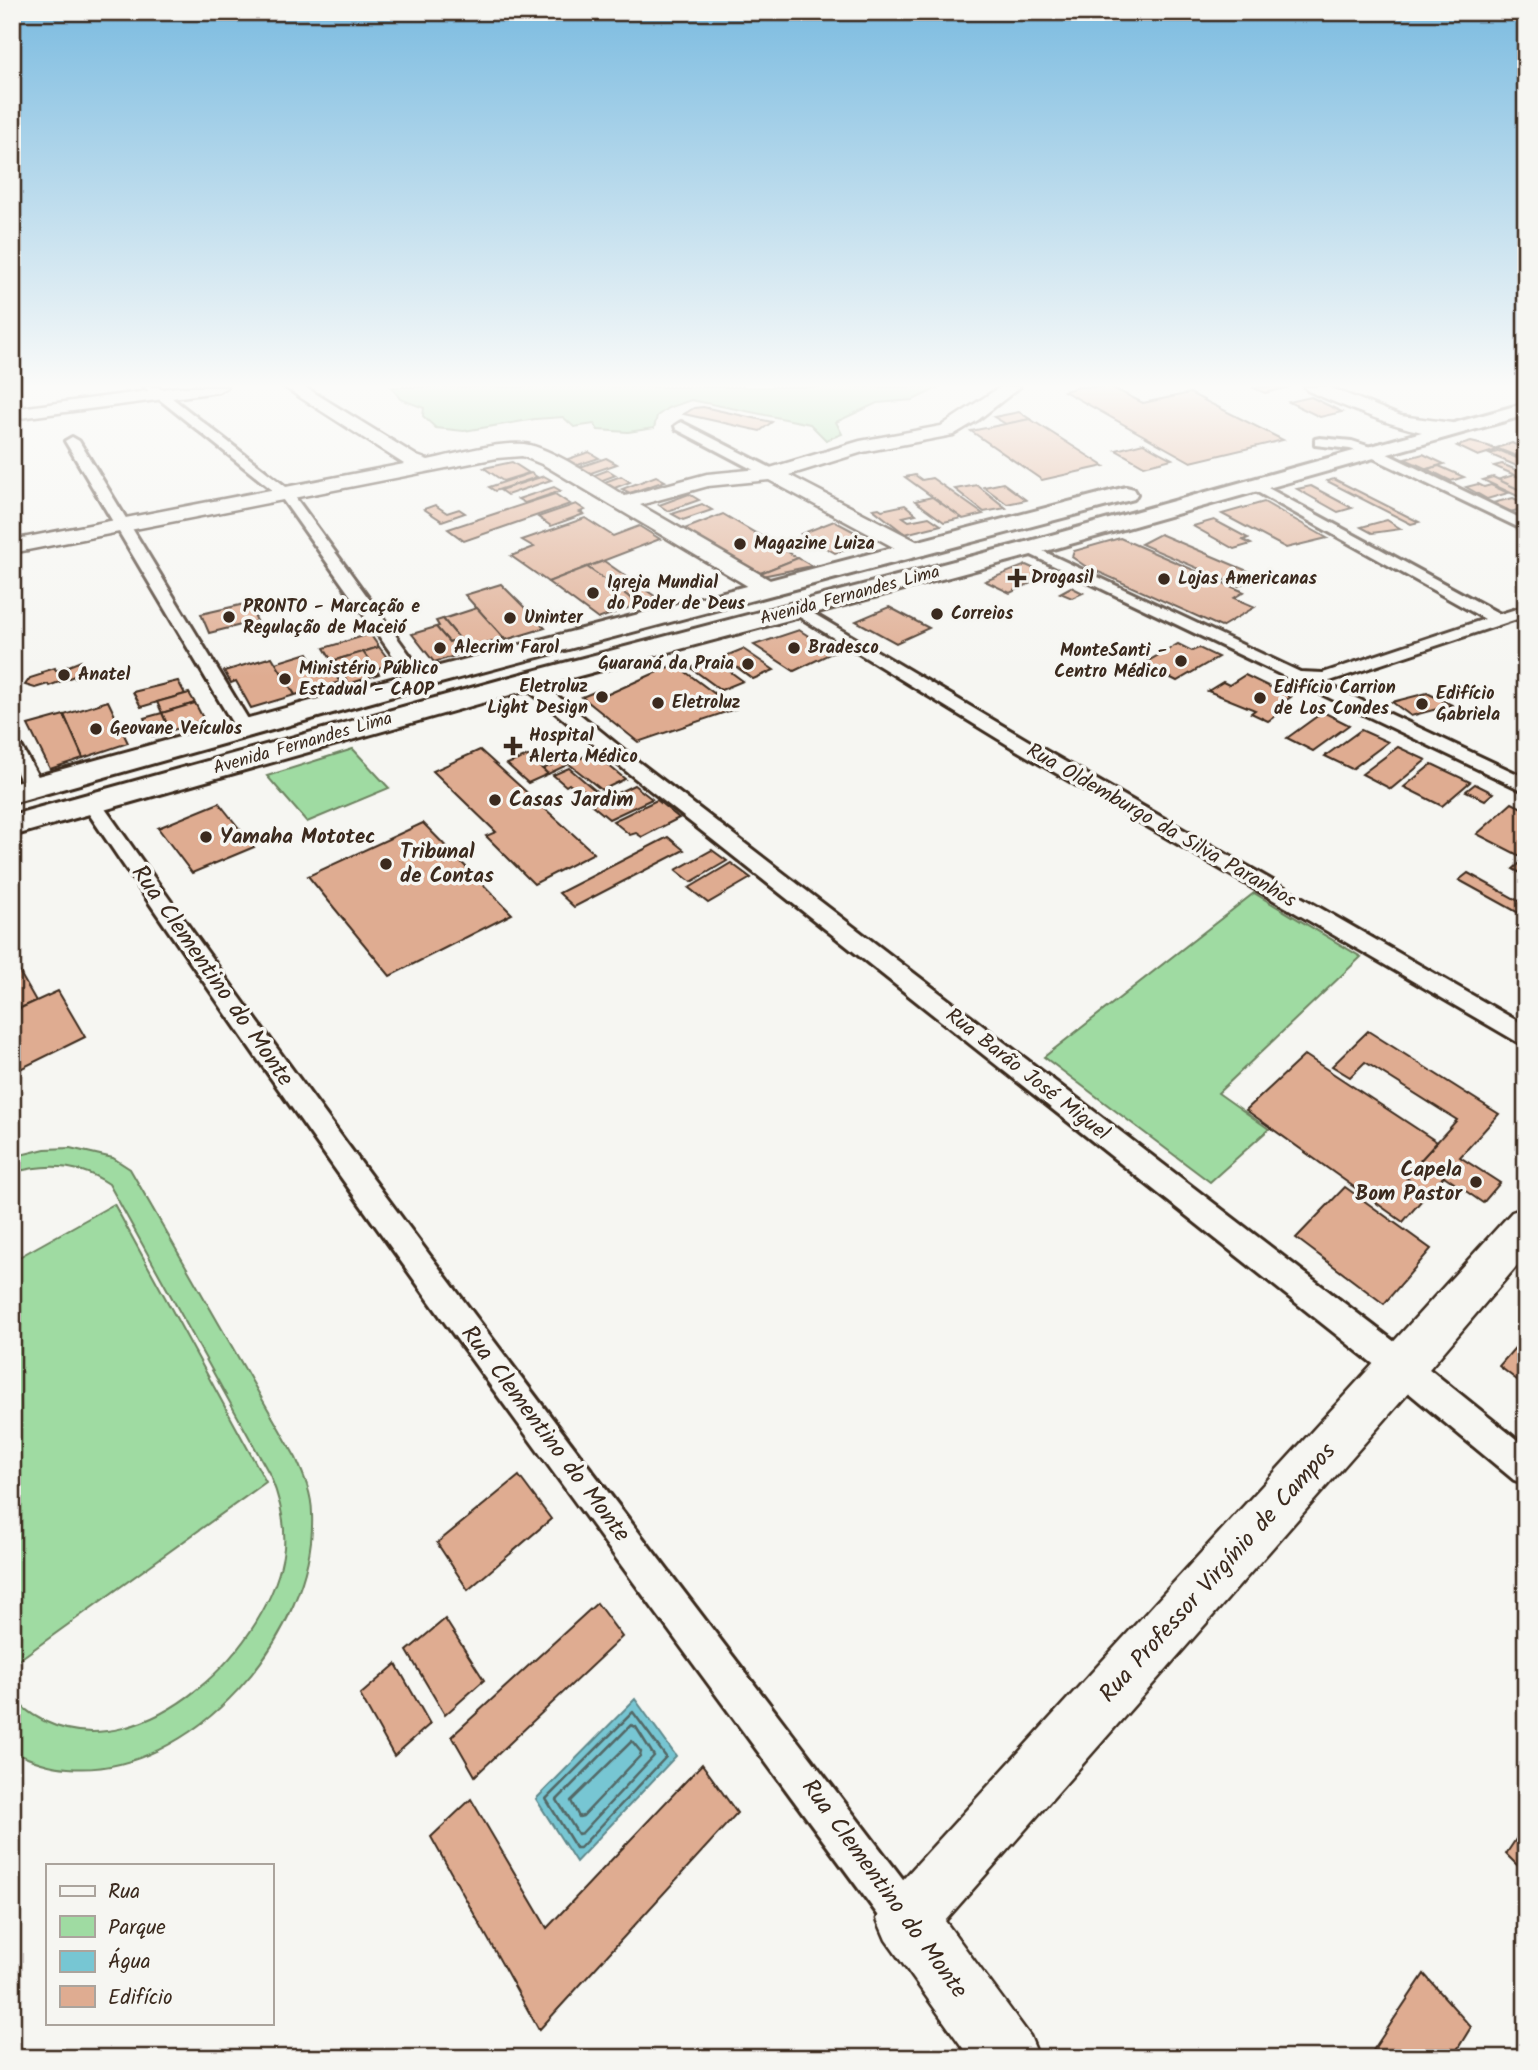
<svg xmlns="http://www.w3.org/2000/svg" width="1538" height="2070" font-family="Kalam,sans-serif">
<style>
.green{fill:#9fdba2;stroke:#6d8260;stroke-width:2}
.water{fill:#77c6d3;stroke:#5f888b;stroke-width:2}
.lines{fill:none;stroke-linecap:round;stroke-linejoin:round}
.shore{stroke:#536866;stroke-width:2.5}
.building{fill:#dfac91;stroke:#3b2a1e;stroke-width:2}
.street-casing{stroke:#3b2a1e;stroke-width:6}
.secondary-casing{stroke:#3b2a1e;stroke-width:5}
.highway-casing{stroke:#3b2a1e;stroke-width:6}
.street{fill:#f6f6f2;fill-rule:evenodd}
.secondary{fill:#f6f6f2;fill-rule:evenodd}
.highway{fill:#f6f6f2;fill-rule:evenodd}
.poi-dot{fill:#3b2a1e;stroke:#f6f6f2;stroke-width:2.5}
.labels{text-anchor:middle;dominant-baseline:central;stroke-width:7;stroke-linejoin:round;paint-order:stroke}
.far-poi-label{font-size:18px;font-weight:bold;fill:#3b2a1e;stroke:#f6f6f2;text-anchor:start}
.far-street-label{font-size:18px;fill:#3b2a1e;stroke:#f6f6f2}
.poi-label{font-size:21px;font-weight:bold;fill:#3b2a1e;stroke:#f6f6f2;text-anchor:start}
.street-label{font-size:21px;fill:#3b2a1e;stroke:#f6f6f2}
.near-street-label{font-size:24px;fill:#3b2a1e;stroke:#f6f6f2}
</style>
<rect width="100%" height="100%" fill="#f6f6f2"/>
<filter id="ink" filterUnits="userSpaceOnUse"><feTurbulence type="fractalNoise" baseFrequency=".0143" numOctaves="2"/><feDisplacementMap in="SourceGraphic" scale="14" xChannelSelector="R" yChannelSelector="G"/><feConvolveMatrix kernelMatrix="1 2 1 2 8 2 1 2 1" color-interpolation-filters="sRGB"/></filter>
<g filter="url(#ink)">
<g class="green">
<polygon points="392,387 940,387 913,400 877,403 836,422 842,434 826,440 810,424 691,400 668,408 657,416 654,428 628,432 598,430 594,424 574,427 563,417 535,419 464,431 436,428 423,416 424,408 400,399"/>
<polygon points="353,749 389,788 307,822 267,776"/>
<polygon points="1254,893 1361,957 1218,1093 1269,1129 1210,1182 1044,1057"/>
<path d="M70,1148L113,1158L130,1169L296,1458C304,1476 312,1494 312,1514C317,1632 192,1779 68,1768C48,1767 30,1760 12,1751V1694C19,1706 32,1715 44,1721C145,1770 273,1644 284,1548C286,1522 280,1499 270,1475L109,1184C80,1164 46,1163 12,1173V1157L45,1149Z"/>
<polygon points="114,1204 266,1482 16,1662 12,1652 12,1261"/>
</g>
<polygon class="water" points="635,1699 676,1756 576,1862 536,1799"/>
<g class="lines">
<g class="shore">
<polygon points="633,1712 666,1757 580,1848 576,1848 546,1799"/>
<polygon points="631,1725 636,1727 654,1756 582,1833 578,1834 557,1800"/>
<polygon points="632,1741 641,1752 640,1756 583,1816 579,1817 571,1801"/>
</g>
</g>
<g class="building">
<polygon points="1079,387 1111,387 1143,403 1190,393 1283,440 1191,462 1064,391"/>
<polygon points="1259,387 1290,387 1265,393 1254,388"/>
<polygon points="1311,397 1342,412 1320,417 1289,402"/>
<polygon points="703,407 772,422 760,431 684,414 694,408"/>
<polygon points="1019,412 1030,419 1006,424 994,417"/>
<polygon points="1030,419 1104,466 1042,480 971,431"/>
<polygon points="1471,442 1488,446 1497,450 1478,456 1457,446"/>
<polygon points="1143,443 1159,452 1172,459 1144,466 1116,450"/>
<polygon points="1512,443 1526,450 1526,460 1496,448"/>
<polygon points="1501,451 1526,462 1526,470 1489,454"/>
<polygon points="589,452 599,458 575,466 565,460"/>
<polygon points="1423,454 1444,464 1427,469 1405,459"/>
<polygon points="606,458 617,464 588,474 577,468"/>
<polygon points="512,462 529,473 503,481 484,468"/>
<polygon points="1502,464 1526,474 1526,480 1494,466"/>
<polygon points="1439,466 1464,477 1451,481 1427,469"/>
<polygon points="608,470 616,475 600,481 592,476"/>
<polygon points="531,473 537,477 495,491 489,487"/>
<polygon points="915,475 922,480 932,478 983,514 963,519 905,477"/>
<polygon points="1514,475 1526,480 1526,493 1497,480"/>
<polygon points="544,476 551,480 507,495 500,490"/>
<polygon points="621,476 630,482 612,489 602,483"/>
<polygon points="656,476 665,481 630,493 622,489"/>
<polygon points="1493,477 1526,493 1526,500 1483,480"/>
<polygon points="1334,479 1419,522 1411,524 1327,481"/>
<polygon points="1003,483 1026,500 1007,504 984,487"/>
<polygon points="1478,484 1484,487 1491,485 1508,493 1487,499 1466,487"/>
<polygon points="977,485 1006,508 984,512 955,489"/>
<polygon points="1311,486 1352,508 1338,512 1297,489"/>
<polygon points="554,487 561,491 525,503 518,499"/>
<polygon points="555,494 570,504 464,541 448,529"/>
<polygon points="689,494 699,500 668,511 659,505"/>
<polygon points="932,497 962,518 944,522 915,501"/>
<polygon points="1513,498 1526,504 1526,508 1510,512 1492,503"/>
<polygon points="1264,502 1327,538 1286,548 1222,514"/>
<polygon points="576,504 585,510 580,512 584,514 551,526 538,517"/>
<polygon points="702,504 712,510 683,520 672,514"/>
<polygon points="435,505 447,513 459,509 465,513 442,521 424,509"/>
<polygon points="905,505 916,514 903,517 909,521 929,517 941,525 905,534 873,509 879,508 882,510"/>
<polygon points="723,514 798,558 758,574 682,530"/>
<polygon points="585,518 613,536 639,526 660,539 548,582 511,556 534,547 522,540"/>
<polygon points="1214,520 1248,538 1243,540 1251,544 1234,549 1193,526"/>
<polygon points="1387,520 1401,529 1372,533 1361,527"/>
<polygon points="834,521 870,540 835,553 801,534"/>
<polygon points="1160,534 1257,575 1239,586 1141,544"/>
<polygon points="1120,538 1244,592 1234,598 1255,607 1221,627 1085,566 1072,557 1074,551"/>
<polygon points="798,558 812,566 762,576 758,574"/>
<polygon points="604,561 656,597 639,604 587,567"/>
<polygon points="1026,565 1048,575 1010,593 985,581"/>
<polygon points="587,567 639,604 598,619 548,582"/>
<polygon points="501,584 545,628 505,640 465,595"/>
<polygon points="1071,587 1083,593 1072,598 1060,593"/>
<polygon points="249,603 257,621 209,633 201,614"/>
<polygon points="889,607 929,628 896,643 856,621"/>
<polygon points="477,608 504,638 468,649 443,619"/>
<polygon points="443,619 468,649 470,652 462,654 452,641 449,642 436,627 439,626 436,621"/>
<polygon points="436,627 449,642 452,641 462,654 434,662 412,634"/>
<polygon points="799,630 834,652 794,671 754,645"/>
<polygon points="370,634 379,647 332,661 324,648"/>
<polygon points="1178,644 1192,651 1199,648 1218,657 1177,681 1143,664"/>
<polygon points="379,647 392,664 376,669 363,652"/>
<polygon points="743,649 774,670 753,679 723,657"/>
<polygon points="363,652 379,674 349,684 332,661"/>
<polygon points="308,653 318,669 329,666 340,682 295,695 275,663"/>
<polygon points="272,657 295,695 251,708 236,681 231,683 224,671"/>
<polygon points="713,659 743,681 721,690 691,668"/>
<polygon points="81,661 88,674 75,678 74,676 49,686 48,684 35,688 25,685 30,678 43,674 42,672 55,668 56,671"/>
<polygon points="675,664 735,709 638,742 582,697 599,690 606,695"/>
<polygon points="1245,675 1291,697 1275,708 1282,711 1268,721 1251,713 1255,710 1208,691 1223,682 1229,685"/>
<polygon points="178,681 185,694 141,707 133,692"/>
<polygon points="189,693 195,703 162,713 157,702"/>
<polygon points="1427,693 1452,705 1411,716 1392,702"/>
<polygon points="108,701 128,743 83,758 64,715"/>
<polygon points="195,703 204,720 170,731 162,713"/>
<polygon points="1323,712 1349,725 1313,751 1287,738"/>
<polygon points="162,713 170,731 152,736 144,718"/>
<polygon points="64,715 83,758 50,769 28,725"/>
<polygon points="1361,730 1388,742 1352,769 1325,756"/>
<polygon points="1398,747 1426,760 1391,789 1362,774"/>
<polygon points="480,750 594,853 534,884 486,836 496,832 433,771"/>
<polygon points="593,752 608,765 625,779 602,790 569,764"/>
<polygon points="528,756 548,774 528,783 507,764"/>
<polygon points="564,759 569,764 548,774 543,769"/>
<polygon points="1432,764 1470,782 1442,806 1404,787"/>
<polygon points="569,768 596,791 589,794 582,789 577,791 569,784 566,786 553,775"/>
<polygon points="1475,784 1493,793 1485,800 1466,791"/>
<polygon points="634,785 652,799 609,819 592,805"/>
<polygon points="657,800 679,818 642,837 636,833 630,835 613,821"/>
<polygon points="219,803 254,847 192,873 158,828"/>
<polygon points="1512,803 1526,810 1526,853 1522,857 1477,834"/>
<polygon points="423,823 512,914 390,976 308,876"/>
<polygon points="668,837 684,850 574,907 559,893"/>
<polygon points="712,850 727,861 691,882 676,870"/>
<polygon points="1526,858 1526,876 1513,869"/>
<polygon points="731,863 751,878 708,903 689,888"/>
<polygon points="1468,873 1526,905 1526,917 1459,880"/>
<polygon points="12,959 36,1001 12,1012"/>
<polygon points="58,991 85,1037 12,1073 12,1012"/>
<polygon points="1368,1031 1499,1114 1460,1157 1500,1183 1483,1203 1444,1176 1428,1193 1405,1177 1457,1120 1365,1062 1350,1077 1332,1066"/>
<polygon points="1305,1055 1437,1142 1405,1177 1428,1193 1403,1222 1246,1110"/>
<polygon points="1345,1187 1431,1249 1384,1304 1296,1238"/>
<polygon points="1526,1335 1526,1387 1499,1366"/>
<polygon points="519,1476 551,1519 468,1590 437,1543"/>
<polygon points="597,1603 622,1637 475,1776 452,1736"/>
<polygon points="445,1619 484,1680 445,1715 407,1651"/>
<polygon points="396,1664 430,1724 394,1756 360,1695"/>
<polygon points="702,1764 737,1813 539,2030 431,1837 471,1799 547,1928"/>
<polygon points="1526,1824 1526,1874 1506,1854"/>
<polygon points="1424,1974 1471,2027 1452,2058 1368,2058"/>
</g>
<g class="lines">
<defs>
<g id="street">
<polygon points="144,387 158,387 290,490 425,676 428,680 425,684 413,684 280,496"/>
<polygon points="681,422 777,471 779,474 777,477 767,477 676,429 675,426"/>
<polygon points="72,437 79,441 254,729 252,733 245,735 236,729 65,441"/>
<polygon points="1320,438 1352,441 1377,449 1526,521 1526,531 1367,455 1350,449 1315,445 1315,439"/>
<polygon points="1255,481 1500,614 1526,606 1526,616 1324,683 1526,778 1526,792 1019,549 1022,546 1032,546 1300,672 1323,673 1485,619 1250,488 1250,482"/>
<polygon points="799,605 1027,740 1526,1026 1526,1047 1013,748 793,613 791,610"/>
<polygon points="528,676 534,677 640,763 1413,1356 1526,1447 1526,1484 1514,1480 1391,1378 626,771 522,685 519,681 522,677"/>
<path d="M12,740L21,746L44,787L41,791H27C15,772 12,763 12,740Z"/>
<path d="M92,798L99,800C363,1176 644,1539 922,1904L928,1919L922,1934L907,1940L892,1934C619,1562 343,1191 85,808L82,804L85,800Z"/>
</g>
<g id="secondary">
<polygon points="178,387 227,387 218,392 12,419 12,409"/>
<path d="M284,387H305L417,456L428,460C458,454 493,442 524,444C551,447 601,482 625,496L707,474L770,468L860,441L941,426L1000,387H1020L978,420L953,435L863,452L789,475L924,545L927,550L924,555H908L769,480L708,486L640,505L777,584L780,589L777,594H761L544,465L522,456L497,458L12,553V540L404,464Z"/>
<path d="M1305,387H1329L1401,416L1452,423L1461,429C1443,451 1332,401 1308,391Z"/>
<polygon points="1526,1207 1526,1255 1418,1382 945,1921 1030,2036 1039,2058 970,2058 886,1940 877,1919 886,1898 1512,1212"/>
</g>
<g id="highway">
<polygon points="1526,403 1526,415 1035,554 538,687 12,836 12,815 518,675 1019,544"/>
<polygon points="1126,487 1134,489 1137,494 1134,499 429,686 12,803 12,783 409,674"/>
</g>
</defs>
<use href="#street" class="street-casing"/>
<use href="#secondary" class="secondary-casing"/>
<use href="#highway" class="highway-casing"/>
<use href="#street" class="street"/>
<use href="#secondary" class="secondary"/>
<use href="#highway" class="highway"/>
</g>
</g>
<linearGradient id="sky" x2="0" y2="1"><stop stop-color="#7bbbe0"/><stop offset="0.57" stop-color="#fbfbf9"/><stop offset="1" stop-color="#fbfbf9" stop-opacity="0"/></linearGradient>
<rect width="1538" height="677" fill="url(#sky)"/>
<g class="poi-dot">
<circle cx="740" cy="544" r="7"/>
<path d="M1013.5 567.5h7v7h7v7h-7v7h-7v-7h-7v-7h7z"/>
<circle cx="1164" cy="579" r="7"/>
<circle cx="593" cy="593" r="7"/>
<circle cx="937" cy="614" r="7"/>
<circle cx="229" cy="617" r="7"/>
<circle cx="510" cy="618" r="7"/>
<circle cx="440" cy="648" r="7"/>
<circle cx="794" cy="648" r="7"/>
<circle cx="1181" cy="661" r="7"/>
<circle cx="748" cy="664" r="7"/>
<circle cx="64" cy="675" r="7"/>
<circle cx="285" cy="679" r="7"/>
<circle cx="602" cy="697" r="7"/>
<circle cx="1260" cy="698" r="7"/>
<circle cx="658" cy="703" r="7"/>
<circle cx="1422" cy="704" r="7"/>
<circle cx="96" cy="729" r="7"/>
<path d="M509.5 735.5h7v7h7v7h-7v7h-7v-7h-7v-7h7z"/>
<circle cx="495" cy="800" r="7"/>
<circle cx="206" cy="837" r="7"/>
<circle cx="386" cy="864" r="7"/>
<circle cx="1476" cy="1182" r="7"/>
</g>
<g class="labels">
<g class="far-poi-label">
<text x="754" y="544">Magazine Luiza</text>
<text x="1031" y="578">Drogasil</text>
<text x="1178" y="579">Lojas Americanas</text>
<text x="607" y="583">Igreja Mundial<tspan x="607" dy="21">do Poder de Deus</tspan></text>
<text x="243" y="607">PRONTO - Marcação e<tspan x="243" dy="21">Regulação de Maceió</tspan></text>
<text x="951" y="614">Correios</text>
<text x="524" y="618">Uninter</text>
<text x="454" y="648">Alecrim Farol</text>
<text x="808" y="648">Bradesco</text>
<text x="1167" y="651" text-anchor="end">MonteSanti -<tspan x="1167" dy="21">Centro Médico</tspan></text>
<text x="734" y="664" text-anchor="end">Guaraná da Praia</text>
<text x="299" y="669">Ministério Público<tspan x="299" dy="21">Estadual - CAOP</tspan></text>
<text x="78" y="675">Anatel</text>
<text x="588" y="687" text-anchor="end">Eletroluz<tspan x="588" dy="21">Light Design</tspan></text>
<text x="1274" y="688">Edifício Carrion<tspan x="1274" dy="21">de Los Condes</tspan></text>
<text x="1436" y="694">Edifício<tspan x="1436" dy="21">Gabriela</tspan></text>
<text x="672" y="703">Eletroluz</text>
<text x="110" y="729">Geovane Veículos</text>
<text x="529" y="736">Hospital<tspan x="529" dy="21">Alerta Médico</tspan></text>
</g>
<g class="far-street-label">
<text transform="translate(850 596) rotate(-15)">Avenida Fernandes Lima</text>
<text transform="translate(303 744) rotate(-16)">Avenida Fernandes Lima</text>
</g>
<g class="poi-label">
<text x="509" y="800">Casas Jardim</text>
<text x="220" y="837">Yamaha Mototec</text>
<text x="400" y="852">Tribunal<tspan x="400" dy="24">de Contas</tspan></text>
<text x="1462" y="1170" text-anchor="end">Capela<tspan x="1462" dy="24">Bom Pastor</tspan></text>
</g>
<g class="street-label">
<text transform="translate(1161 826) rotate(30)">Rua Oldemburgo da Silva Paranhos</text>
<text transform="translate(1027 1075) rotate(38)">Rua Barão José Miguel</text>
</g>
<g class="near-street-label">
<text transform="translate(212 976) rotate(55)">Rua Clementino do Monte</text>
<text transform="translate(545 1434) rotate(53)">Rua Clementino do Monte</text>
<text transform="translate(1218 1573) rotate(-48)">Rua Professor Virgínio de Campos</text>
<text transform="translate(884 1889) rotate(54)">Rua Clementino do Monte</text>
</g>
</g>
<rect width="1538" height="2070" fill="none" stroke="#f6f6f2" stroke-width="42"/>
<rect x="21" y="21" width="1496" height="2028" fill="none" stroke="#3b2a1e" stroke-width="2.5" filter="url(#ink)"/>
<rect x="46" y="1864" width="228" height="161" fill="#f6f6f2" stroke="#aba49d" stroke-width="2"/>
<rect x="60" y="1886" width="35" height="10" fill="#f6f6f2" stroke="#aba49d" stroke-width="2"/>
<text x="108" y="1898" font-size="21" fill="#3b2a1e">Rua</text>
<rect x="60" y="1916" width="35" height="21" fill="#9fdba2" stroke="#aba49d" stroke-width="2"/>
<text x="108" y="1934" font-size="21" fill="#3b2a1e">Parque</text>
<rect x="60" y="1951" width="35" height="21" fill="#77c6d3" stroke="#aba49d" stroke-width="2"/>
<text x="108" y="1968" font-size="21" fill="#3b2a1e">Água</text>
<rect x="60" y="1986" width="35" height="21" fill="#dfac91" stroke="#aba49d" stroke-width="2"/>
<text x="108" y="2004" font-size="21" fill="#3b2a1e">Edifício</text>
</svg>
